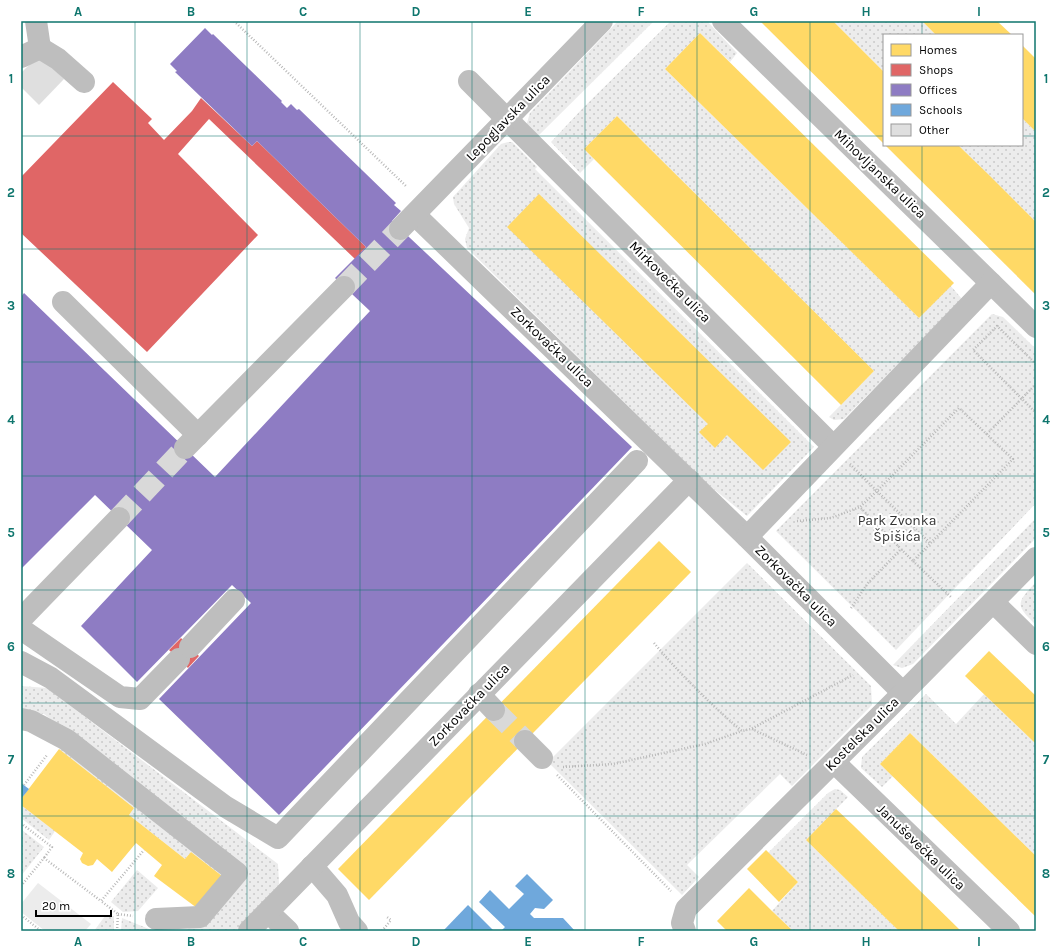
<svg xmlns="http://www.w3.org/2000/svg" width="1057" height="952" font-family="Karla,sans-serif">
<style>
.green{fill:url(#green-dots)}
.pitch{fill:#ececec}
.homes{fill:#ffd966}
.shops{fill:#e06666}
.offices{fill:#8e7cc3}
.schools{fill:#6fa8dc}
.building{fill:#dfdfdf}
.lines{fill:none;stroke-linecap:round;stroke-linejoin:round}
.minor-tunnel{stroke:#d9d9d9;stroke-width:22;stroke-dasharray:22 11;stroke-linecap:butt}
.path{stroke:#b9b9b9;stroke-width:2.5;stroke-dasharray:1 2;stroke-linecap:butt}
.minor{stroke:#bebebe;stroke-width:22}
.grid{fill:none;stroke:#0f766e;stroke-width:1;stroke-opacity:0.55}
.labels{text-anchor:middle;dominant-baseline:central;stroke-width:4;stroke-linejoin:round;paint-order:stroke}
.street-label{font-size:14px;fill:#000;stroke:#fff}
.park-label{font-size:14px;fill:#333;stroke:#fff}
.neatline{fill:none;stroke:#0f766e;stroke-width:1.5}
.grid-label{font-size:13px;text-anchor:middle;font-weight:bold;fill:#0f766e}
</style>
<defs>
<pattern id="green-dots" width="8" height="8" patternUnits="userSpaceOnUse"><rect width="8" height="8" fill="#ececec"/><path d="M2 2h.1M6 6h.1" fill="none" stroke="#c9c9c9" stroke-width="1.8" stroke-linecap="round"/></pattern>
</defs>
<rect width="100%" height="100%" fill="#fff"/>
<g class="green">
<polygon points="618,21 654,21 537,137 526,126 530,113"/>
<polygon points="671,21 707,21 737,53 730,62 700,33 665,69 919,318 950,285 962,299 844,419 834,420 829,417 874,371 617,116 584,149 594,159 580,173 551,142 583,108"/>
<polygon points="833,21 922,21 936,35 884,35 884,72"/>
<polygon points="1022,118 1036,132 1036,222 958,145 1022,145"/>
<polygon points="508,142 512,142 537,167 535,169 814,447 747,516 705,482 467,248 465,239 469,228 454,204 453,197 501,144"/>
<polygon points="992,314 1003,317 1036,349 1036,503 896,650 776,531"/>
<polygon points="1036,518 1036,538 913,664 902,668 893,665"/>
<polygon points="747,563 871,686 872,705 792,786 780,774 687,865 699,877 682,895 548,762"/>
<path d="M1036,582V625C1015,605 1016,603 1036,582Z"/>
<polygon points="21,686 47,688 278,864 279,884 236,931 186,931 247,870 44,714 21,710"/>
<polygon points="926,694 956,724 984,694 1036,744 1036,856 910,733 880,764 893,776 882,787 861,768 862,757"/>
<polygon points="64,744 223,868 222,876 191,852 185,859 129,815 134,808 59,749"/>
<polygon points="835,789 840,790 848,797 806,840 899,931 793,931 772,911 798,882 768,853 828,793"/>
<polygon points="21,805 55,831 49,840 21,818"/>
<polygon points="22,830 44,847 21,876 21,832"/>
<polygon points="137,870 158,888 138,911 123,912 111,902"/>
<polygon points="105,916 114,916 114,931 94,931"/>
<polygon points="122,918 154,931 121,931"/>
</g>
<polygon class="pitch" points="38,883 91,924 85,931 45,931 21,912 21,904"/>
<g class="homes">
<polygon points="760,21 833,21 884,72 884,144"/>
<polygon points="922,21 997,21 1012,35 936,35"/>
<polygon points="700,33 954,283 919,318 665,69"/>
<polygon points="1022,45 1036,59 1036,132 1022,118"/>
<polygon points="617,116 874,371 841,405 584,149"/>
<polygon points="885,145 958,145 989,175 1036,222 1036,295"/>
<polygon points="539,194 791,442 763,470 727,435 715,448 699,432 708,424 507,227"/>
<polygon points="659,541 691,572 369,900 338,869"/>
<polygon points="989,651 1036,696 1036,744 965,676"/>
<polygon points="910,733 1036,856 1036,917 880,764"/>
<polygon points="59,749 134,808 129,815 185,859 191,852 222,876 197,908 154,876 162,865 136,843 112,872 97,859 93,865 88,866 82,863 80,859 83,853 21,805 21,799"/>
<polygon points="836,809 854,826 961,931 899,931 859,892 806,840"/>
<polygon points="766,850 798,882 779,902 747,869"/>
<polygon points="749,888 772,911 793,931 727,931 717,921"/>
</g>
<g class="shops">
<polygon points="113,82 152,119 148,123 164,140 192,111 201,98 252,146 257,141 366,247 355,259 209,119 178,154 258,235 147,352 21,233 21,177"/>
<polygon points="181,638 199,656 188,668 169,650"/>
</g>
<polygon class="offices" points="205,28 212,35 213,34 282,101 281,102 287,108 291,104 297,110 299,109 396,203 394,205 401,211 392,221 632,447 279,815 159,699 251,603 232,585 137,682 81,626 152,550 95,495 21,569 21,297 24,293 215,477 370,311 335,278 366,247 257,141 252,146 175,72 177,71 170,64"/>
<g class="schools">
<polygon points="21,783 29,789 21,799"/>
<polygon points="527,874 553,900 544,909 535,908 530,914 534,918 563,918 575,931 501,931 505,927 479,902 490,890 509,909 524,894 515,886"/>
<polygon points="468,905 494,931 443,931"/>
</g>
<polygon class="building" points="39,55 64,79 39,105 21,87 21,73"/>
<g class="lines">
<g class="minor-tunnel">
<polyline points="344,287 400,229"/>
<polyline points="119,518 185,448"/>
<polyline points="494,710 525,741"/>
</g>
<g class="path">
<polyline points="234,21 407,187"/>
<polyline points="1036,364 997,326 973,350 1036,413"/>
<polyline points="987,434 1036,384"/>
<polyline points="850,464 877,491 860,507 901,549"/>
<polyline points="797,521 831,518 860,507"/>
<polyline points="913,561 952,598"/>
<polyline points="851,608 868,583 901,549 913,561 1013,459 959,408 877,491 930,543"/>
<path d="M654,643C681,675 710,704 742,731L751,729L853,675"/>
<polyline points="752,729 807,755"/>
<polyline points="563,767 613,764 705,744 742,731"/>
<polyline points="557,775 671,891"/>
<polyline points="24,785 47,755"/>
<polyline points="21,825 22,824 52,847 44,858"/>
<polyline points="21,886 44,858 101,901"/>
<polyline points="118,914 133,916"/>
<polyline points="21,915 41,931"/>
<polyline points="117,931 118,914 101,901 144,850"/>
<polyline points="382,931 391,920 387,917"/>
</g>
<g class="minor">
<polyline points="723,21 1036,327"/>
<polyline points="40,48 58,59 84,82"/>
<polyline points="21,57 40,48 36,21"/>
<polyline points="469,81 833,446"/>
<polyline points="415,215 747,537 903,693"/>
<polyline points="400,229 602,21"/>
<polyline points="63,302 198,435"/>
<polyline points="185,448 344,287"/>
<polyline points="747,537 991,283"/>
<polyline points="993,602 1036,644"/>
<polyline points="21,619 119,518"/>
<polyline points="21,629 120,697 140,699 179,659"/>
<polyline points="190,647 234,600"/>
<polyline points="21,662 51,678 226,807 278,838 637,461"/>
<polyline points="479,694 494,710"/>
<polyline points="21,719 31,721 67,740 237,873 200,917 156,919"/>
<polyline points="525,741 542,758"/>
<polyline points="834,762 1009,931"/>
<polyline points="312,866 337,895 349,922 357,931"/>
<polyline points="268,912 288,931"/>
<polyline points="249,931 689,480"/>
<polyline points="685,931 682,923 686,909 903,693 1036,558"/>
</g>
</g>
<path class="grid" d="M135,21V931M247,21V931M360,21V931M472,21V931M585,21V931M697,21V931M810,21V931M922,21V35M21,136H884M1022,136H1036M922,145V931M21,249H1036M21,362H1036M21,476H1036M21,590H1036M21,703H1036M21,816H1036"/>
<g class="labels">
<g class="street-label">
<text transform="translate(508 118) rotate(-46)">Lepoglavska ulica</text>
<text transform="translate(880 174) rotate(44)">Mihovljanska ulica</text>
<text transform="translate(670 282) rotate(45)">Mirkovečka ulica</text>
<text transform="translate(552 347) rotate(44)">Zorkovačka ulica</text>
<text transform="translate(796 586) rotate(45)">Zorkovačka ulica</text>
<text transform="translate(469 705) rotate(-46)">Zorkovačka ulica</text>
<text transform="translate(862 734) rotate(-45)">Kostelska ulica</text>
<text transform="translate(921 847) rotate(44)">Januševečka ulica</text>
</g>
<g class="park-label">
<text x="897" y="520">Park Zvonka<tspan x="897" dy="16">Špišića</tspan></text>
</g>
</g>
<rect width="1057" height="952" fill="none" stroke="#ffffff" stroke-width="44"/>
<rect x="883" y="34" width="140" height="112" fill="#ffffff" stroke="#999999"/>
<rect x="891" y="44" width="20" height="12" fill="#ffd966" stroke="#999999"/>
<text x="919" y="54" font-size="12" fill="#000000">Homes</text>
<rect x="891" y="64" width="20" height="12" fill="#e06666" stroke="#999999"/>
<text x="919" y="74" font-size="12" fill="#000000">Shops</text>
<rect x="891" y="84" width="20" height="12" fill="#8e7cc3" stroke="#999999"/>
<text x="919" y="94" font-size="12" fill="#000000">Offices</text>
<rect x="891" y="104" width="20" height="12" fill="#6fa8dc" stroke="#999999"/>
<text x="919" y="114" font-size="12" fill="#000000">Schools</text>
<rect x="891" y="124" width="20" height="12" fill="#dfdfdf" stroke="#999999"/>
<text x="919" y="134" font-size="12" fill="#000000">Other</text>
<path d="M36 910v6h75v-6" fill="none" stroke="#000000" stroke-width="2"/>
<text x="42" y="910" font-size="12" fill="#000000" stroke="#ffffff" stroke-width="3" paint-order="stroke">20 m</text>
<rect x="22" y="22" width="1013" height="908" class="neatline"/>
<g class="grid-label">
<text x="78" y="16">A</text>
<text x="191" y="16">B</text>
<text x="303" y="16">C</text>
<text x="416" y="16">D</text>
<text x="528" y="16">E</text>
<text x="641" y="16">F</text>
<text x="754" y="16">G</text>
<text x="866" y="16">H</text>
<text x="979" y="16">I</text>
<text x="11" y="83">1</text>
<text x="1046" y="83">1</text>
<text x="11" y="197">2</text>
<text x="1046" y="197">2</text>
<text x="11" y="310">3</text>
<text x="1046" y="310">3</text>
<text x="11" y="424">4</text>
<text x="1046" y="424">4</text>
<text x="11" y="537">5</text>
<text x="1046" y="537">5</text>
<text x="11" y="651">6</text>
<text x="1046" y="651">6</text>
<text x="11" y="764">7</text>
<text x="1046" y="764">7</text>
<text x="11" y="878">8</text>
<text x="1046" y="878">8</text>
<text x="78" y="946">A</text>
<text x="191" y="946">B</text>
<text x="303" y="946">C</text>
<text x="416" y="946">D</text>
<text x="528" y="946">E</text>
<text x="641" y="946">F</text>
<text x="754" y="946">G</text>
<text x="866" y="946">H</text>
<text x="979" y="946">I</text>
</g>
</svg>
